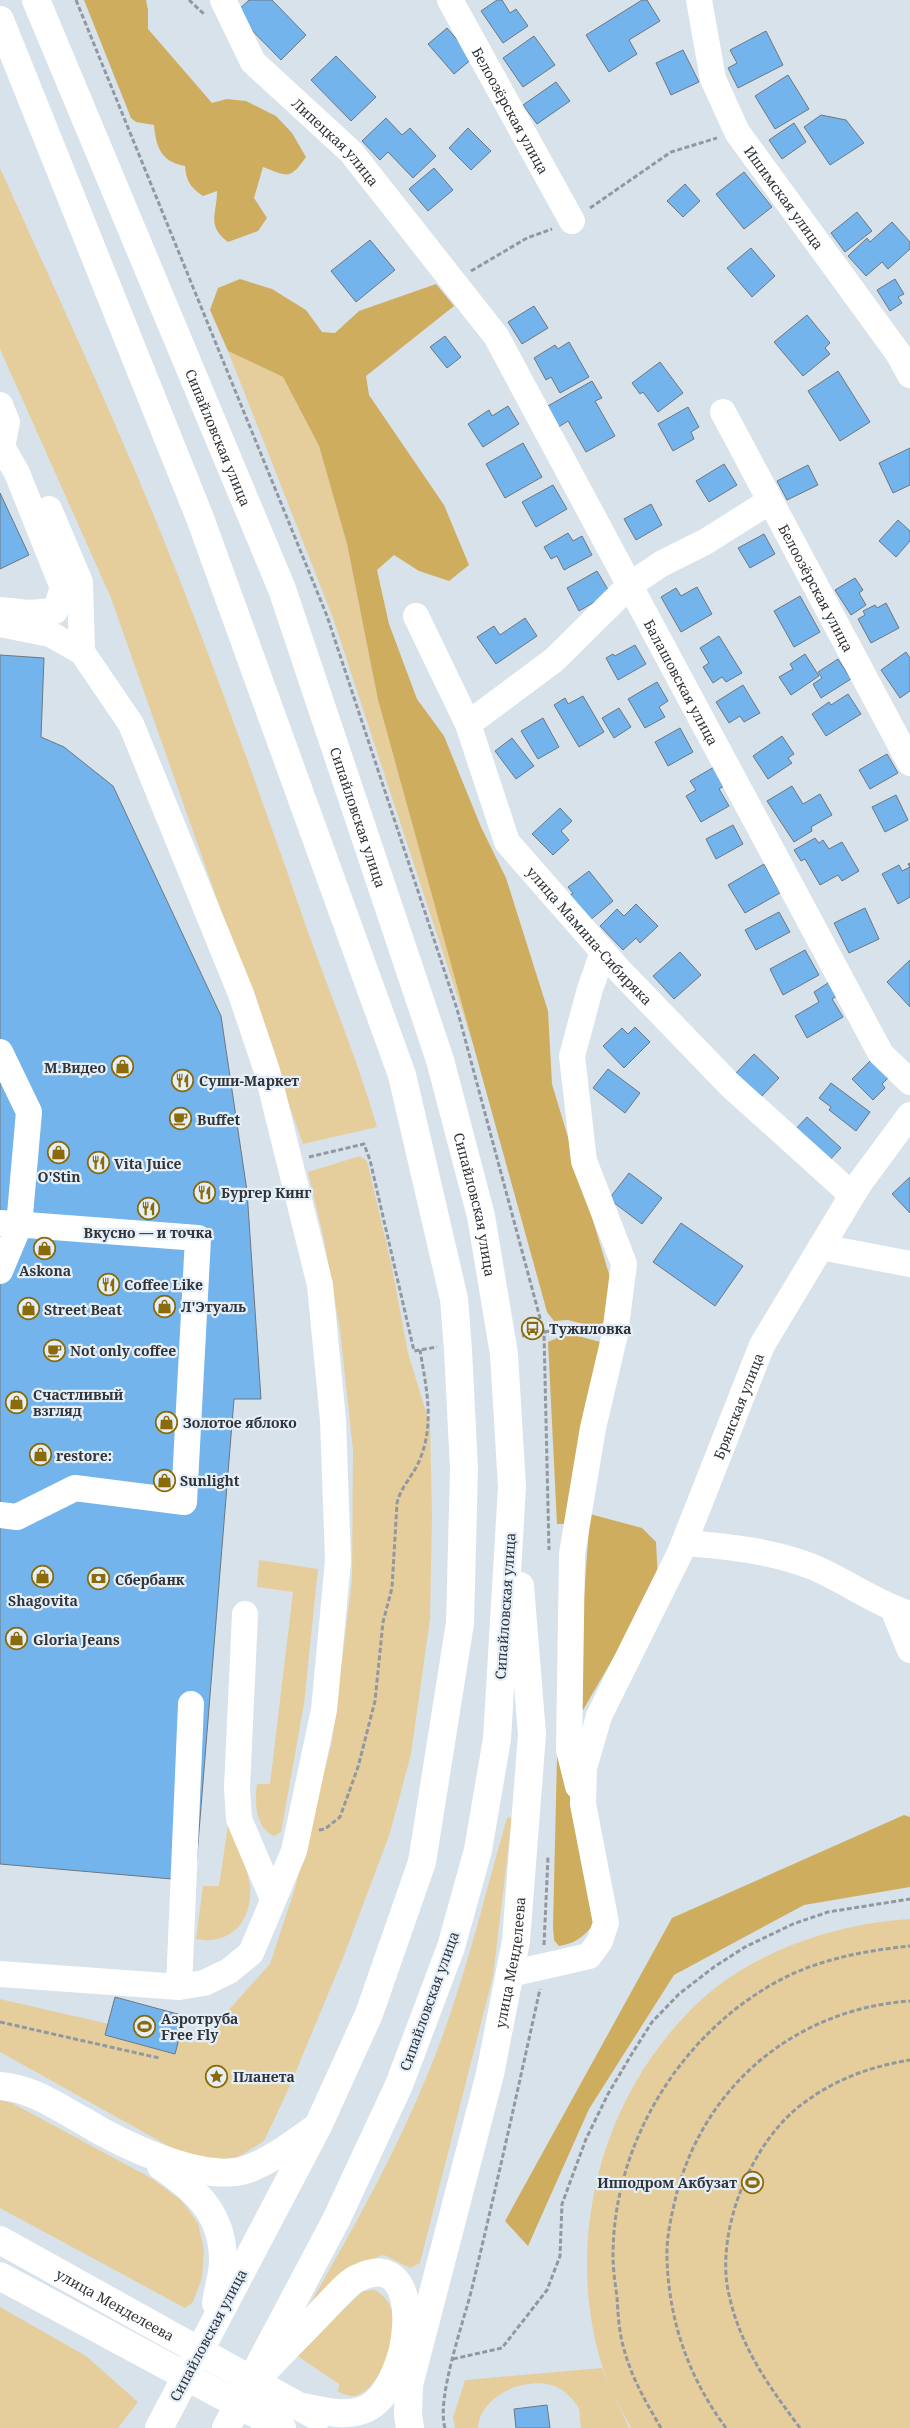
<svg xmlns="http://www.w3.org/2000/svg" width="910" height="2428" font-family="'Noto Serif',serif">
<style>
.green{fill:#e5ce9c}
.forest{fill:#cead5f}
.building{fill:#73b4ec;stroke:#6e7780}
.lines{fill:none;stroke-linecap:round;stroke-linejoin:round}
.path{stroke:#91989f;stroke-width:3;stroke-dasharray:5 2.5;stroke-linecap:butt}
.minor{stroke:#fff;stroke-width:26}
.major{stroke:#fff;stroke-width:28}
.labels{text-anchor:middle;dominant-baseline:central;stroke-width:4.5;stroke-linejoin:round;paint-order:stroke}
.street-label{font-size:14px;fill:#303438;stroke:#e5eff9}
.poi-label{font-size:14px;font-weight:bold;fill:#303438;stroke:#e5eff9;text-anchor:start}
</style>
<rect width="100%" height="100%" fill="#d8e2eb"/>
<g class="green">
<path d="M0,168C64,310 130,451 186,596C229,707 269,819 308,932C331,997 358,1061 377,1127L303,1144L111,598L0,349Z"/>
<polygon points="228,351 283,377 319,446 347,544 378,700 475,1050 333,618"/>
<polygon points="360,1156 367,1161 392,1267 408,1353 430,1425 432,1514 430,1619 411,1754 390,1833 343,1958 289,2088 264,2141 238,2157 208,2161 181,2153 0,2052 0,1999 192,2043 225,2014 270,1964 295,1888 332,1741 352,1580 353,1450 340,1330 324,1240 308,1172"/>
<path d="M259,1560L318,1569L304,1704L281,1832L274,1836C256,1828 254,1803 257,1784H270L293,1592L257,1587Z"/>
<path d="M232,1798L250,1886C253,1920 231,1946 196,1939L203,1886H219Z"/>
<path d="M509,1817L512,1818L493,1976L420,2263L410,2268L384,2255C354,2263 333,2284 310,2304C367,2205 423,2103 457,1993C476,1935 490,1876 507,1818Z"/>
<path d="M910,1919V2428H631C619,2406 607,2383 600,2359C564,2232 604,2089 702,1999C756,1950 839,1923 910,1919Z"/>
<polygon points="0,2100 12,2103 151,2178 181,2200 198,2223 204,2250 202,2278 193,2302 185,2308 0,2208"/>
<path d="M375,2290C383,2295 389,2301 392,2311C398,2334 381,2393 353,2396C349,2396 343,2394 338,2392L339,2384L296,2355L363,2291Z"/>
<polygon points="0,2307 86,2356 138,2402 118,2428 0,2428"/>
<path d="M602,2368L629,2428H581C580,2422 580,2415 579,2409C577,2404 573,2400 569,2396C544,2368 480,2390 478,2428H455L453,2418L465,2380Z"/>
</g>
<g class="forest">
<path d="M84,0H146L148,10V29L212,103L227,99L246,101L276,116L292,133L306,157C289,181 288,176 263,167L254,198L267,218L258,231L228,242C206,225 217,215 217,191L203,196C191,188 186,181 185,166C161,162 156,147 154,125L136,122L131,118Z"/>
<polygon points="240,279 272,289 306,310 322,332 335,333 359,311 436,284 454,306 366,376 369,395 444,505 469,565 449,581 419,571 394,555 377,570 389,624 417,699 444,736 481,827 506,878 548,1011 552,1084 615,1294 608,1323 587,1325 568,1320 554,1321 547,1312 378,700 347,544 319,446 283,377 228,351 210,310 218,288"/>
<polygon points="564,1335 578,1336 604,1343 565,1524 557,1524 548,1342"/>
<polygon points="590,1514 642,1528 656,1542 658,1581 583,1710 576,1707"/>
<path d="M563,1756L594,1924C583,1937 576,1943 559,1946L554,1940L553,1927L557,1757Z"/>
<polygon points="904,1815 910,1817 910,1887 804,1905 674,1975 589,2109 528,2246 505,2221 672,1918"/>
</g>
<g class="building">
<polygon points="249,0 272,0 306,35 281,60 235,13"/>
<polygon points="497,0 502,0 510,13 516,9 528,26 503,43 481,11"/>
<polygon points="642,0 647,0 660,21 629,40 637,54 609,72 586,35"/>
<polygon points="447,28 473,58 454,74 428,44"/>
<polygon points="766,31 783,65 738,88 728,68 737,63 730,50"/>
<polygon points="534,36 555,65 523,87 503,58"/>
<polygon points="683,50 699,82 671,95 656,63"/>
<polygon points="336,56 376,97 351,121 311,80"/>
<polygon points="788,75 809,109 775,129 755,96"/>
<polygon points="556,82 570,101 537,124 523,105"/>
<polygon points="821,115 846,120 864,143 830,165 804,127"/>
<polygon points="386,118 402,135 410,128 436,156 413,178 388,152 380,160 362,141"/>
<polygon points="794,123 806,142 782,159 769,140"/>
<polygon points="468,128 491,151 471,170 449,148"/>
<polygon points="434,168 453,190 428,211 409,189"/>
<polygon points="744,172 772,207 744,229 716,194"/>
<polygon points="685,184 700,201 683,217 667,201"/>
<polygon points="857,212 872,231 845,252 831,233"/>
<polygon points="892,222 910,242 910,249 888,269 882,262 866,276 848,256 867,238 870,242"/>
<polygon points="370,240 395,270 356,302 331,271"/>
<polygon points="751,248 775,276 752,297 727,268"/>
<polygon points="895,279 904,294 898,297 902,303 890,311 877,290"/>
<polygon points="534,306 548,328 522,344 508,322"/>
<polygon points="807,315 830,343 825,348 830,354 803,376 774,342"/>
<polygon points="445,336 461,357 447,368 430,347"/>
<polygon points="569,342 589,377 560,393 551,377 546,380 534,358 555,345 558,349"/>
<polygon points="660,362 683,393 658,412 643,392 640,394 632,383"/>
<polygon points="838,371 870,422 840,441 808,391"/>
<polygon points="592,381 602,398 595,401 615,436 586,452 568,421 557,428 546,407"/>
<polygon points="508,406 519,424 483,447 468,424 489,410 492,416"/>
<polygon points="688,407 699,427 691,432 694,439 673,451 658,424"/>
<polygon points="523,443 542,477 505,498 486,464"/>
<polygon points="910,448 910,485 893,493 879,463"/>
<polygon points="724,464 737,485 709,502 696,481"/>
<polygon points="808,465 818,485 787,500 777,481"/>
<polygon points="553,485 567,509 536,527 522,502"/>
<polygon points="0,493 29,555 0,569"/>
<polygon points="651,504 662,525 636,540 624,519"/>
<polygon points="898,520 910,531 910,541 896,557 879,541"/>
<polygon points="568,533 573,541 582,536 592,555 564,570 557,556 551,559 544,547"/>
<polygon points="764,534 775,554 750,568 738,548"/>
<polygon points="597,571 610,593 579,611 567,588"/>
<polygon points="855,578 863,590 859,593 866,605 851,615 835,590"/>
<polygon points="697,587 712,614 681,632 661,597 676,588 681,596"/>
<polygon points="800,596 820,632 794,647 774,611"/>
<polygon points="886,603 899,628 871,643 858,619 865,615 863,611 875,605 877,608"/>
<polygon points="525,618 537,636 496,664 477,637 494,626 500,635"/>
<polygon points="719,636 742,673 726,682 722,677 713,683 703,667 709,663 700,648"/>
<polygon points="635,645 646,664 618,680 606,658 613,654 615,656"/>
<polygon points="906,652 910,658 910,691 900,698 881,670"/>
<polygon points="805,654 819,676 791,695 779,677 793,669 790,664"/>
<polygon points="0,655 44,658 41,737 64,747 113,786 221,1016 247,1191 261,1399 234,1399 195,1881 0,1864"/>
<polygon points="838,659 851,679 821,698 813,684 822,678 818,672"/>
<polygon points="657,682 668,701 659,707 665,717 645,728 628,699"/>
<polygon points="743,685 760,713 744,722 740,716 729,723 716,702"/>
<polygon points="848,694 861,714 826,736 812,714 829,702 831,705"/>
<polygon points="583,696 604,732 579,747 554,705 565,698 568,704"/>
<polygon points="619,708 631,727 614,738 602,718"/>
<polygon points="543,718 559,747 538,759 521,731"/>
<polygon points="680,728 693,752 668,766 655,742"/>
<polygon points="782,736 794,754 788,758 792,763 768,779 753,756"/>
<polygon points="512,738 534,766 516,779 495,751"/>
<polygon points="887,754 898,773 870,789 859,770"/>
<polygon points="714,767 724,786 719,789 729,806 701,822 686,796 696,790 690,781"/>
<polygon points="792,786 803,804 820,794 832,815 811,827 812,831 794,842 767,801"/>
<polygon points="896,795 908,820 885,832 872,807"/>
<polygon points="560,808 572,821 561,831 569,840 553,855 532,834"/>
<polygon points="733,825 743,844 716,859 706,839"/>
<polygon points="815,838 819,843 823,840 829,849 842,842 859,871 842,881 838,875 820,885 805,859 801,861 794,850"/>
<polygon points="910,863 910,897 898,904 882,874 899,865 902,871 910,867 908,864"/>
<polygon points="764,864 780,893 745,913 728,885"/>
<polygon points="589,871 613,901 589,921 566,898 573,893 568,887"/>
<polygon points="636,904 658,926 640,943 636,938 623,950 600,926 617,909 624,916"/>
<polygon points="865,908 879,939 849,953 834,923"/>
<polygon points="779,912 790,932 756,950 745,930"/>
<polygon points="805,950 819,975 783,995 770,969"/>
<polygon points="680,952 701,975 674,999 653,976"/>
<polygon points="910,960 910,1007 887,982"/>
<polygon points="831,981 839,995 832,999 843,1017 807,1038 795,1016 819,1002 814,992"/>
<polygon points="635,1027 650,1042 624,1068 603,1046 622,1028 628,1034"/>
<polygon points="754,1054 779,1078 760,1098 735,1074"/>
<polygon points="870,1061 888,1078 882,1084 885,1088 873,1100 852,1079"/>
<polygon points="608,1069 640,1093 625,1113 593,1088"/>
<polygon points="831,1083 870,1112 856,1131 829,1110 831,1107 819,1098"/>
<polygon points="807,1117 841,1148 826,1164 792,1133"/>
<polygon points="629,1173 662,1198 642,1224 609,1199"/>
<polygon points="910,1177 910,1213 892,1194"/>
<polygon points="681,1223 743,1266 715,1306 653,1262"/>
<polygon points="115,1997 185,2016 175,2054 105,2035"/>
<polygon points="547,2405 550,2428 516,2428 514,2409"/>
</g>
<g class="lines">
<g class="path">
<polyline points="76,0 327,616 457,1009 544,1333 549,1550"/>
<polyline points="189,0 204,14"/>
<polyline points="590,208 671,152 717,138"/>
<polyline points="471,271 527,238 552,229"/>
<polyline points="309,1157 364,1144 370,1160 414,1351 437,1347"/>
<polyline points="522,1336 573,1327 595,1330"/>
<path d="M319,1830L325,1829L340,1817L358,1767L375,1701L383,1622L392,1588L397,1503C401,1486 414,1475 420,1459C435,1422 426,1387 420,1350"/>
<polyline points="544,1945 548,1857"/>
<polyline points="0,2022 159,2058"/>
<polyline points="453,2359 502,2348 547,2290 560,2256 562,2204 586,2139 608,2094 633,2052 652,2022 679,1994 714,1967 745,1947 793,1924 828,1912 910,1899"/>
<path d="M445,2428C436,2398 464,2321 472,2288C496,2188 518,2089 540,1989"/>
<path d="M661,2428C647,2404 631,2377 624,2349C619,2333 618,2314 617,2297C615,2283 613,2269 613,2256C613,2148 675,2043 766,1988C809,1961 861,1951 910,1946"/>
<path d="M726,2428C689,2378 669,2322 667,2259C666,2237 672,2213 677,2192C707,2082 798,2009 910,2001"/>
<path d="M800,2428C768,2385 741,2348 729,2295C714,2232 752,2139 805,2102C836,2079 872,2066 910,2060"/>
</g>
<g class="minor">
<path id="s1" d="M223,0L253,62L351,152L496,336L881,1054L910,1082"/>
<path id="s2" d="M450,0L572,221"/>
<path id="s3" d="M699,0L713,79L737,132L898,353L910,375"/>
<polyline points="0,405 7,422 2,447 17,473 63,588 55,611 28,613 0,610"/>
<path id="s4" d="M723,412L910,763"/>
<polyline points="49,509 80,582 82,652"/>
<path id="s5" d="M416,616L468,724L507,842L619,970L730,1085L852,1195"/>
<polyline points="0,624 50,634 82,652 131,724 241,994 267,1071 320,1285 333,1420 338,1561 324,1710 294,1851 251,1953 229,1971 204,1983 179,1987 0,1974"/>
<polyline points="468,724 554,660 630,585 661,564 705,542 770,501"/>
<polyline points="0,1052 29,1112 19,1226 0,1271"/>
<polyline points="0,1223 198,1238 184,1502 75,1488 17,1517 0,1515"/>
<polyline points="821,1247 910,1264"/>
<path d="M684,1543C726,1546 773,1551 813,1567C846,1581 875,1603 910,1614"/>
<polyline points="893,1609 910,1650"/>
<polyline points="245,1614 237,1788 239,1819 273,1899"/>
<polyline points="578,1786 569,1750 572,1554 593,1428 615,1334 624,1264 584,1161 572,1056 590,989 603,952"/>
<path id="s6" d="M510,1974L589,1956L600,1941L606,1923L583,1804L584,1768L599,1716L680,1553L762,1345L859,1184L910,1115"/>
<polyline points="179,1987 191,1704"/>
</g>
<g class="major">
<path id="s7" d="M36,0L282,589L440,1060L481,1216L504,1354L512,1487L497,1739L478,1850L451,1947L399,2085L336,2220L226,2428"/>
<polyline points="0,20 200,518 402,1075 454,1299 458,1350 464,1469 460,1623 422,1862 369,2014 318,2126 159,2428"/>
<path d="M0,2086C30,2088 55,2105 80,2119C119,2143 203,2185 248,2169C273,2160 295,2142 317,2127"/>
<path d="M161,2166C197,2191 223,2214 223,2261C223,2274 218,2289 216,2303"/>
<path id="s8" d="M0,2240L318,2417"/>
<polyline points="0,2276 282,2428"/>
<path d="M269,2366C288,2346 308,2326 327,2306C336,2297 347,2283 358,2278C429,2242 414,2391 363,2410C343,2417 323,2411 303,2407"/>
<path id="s9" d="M410,2428L408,2415L409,2385L490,2074L516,1941L532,1734L520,1586"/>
</g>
</g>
<defs>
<symbol id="shop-ring" viewBox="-11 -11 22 22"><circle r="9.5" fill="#e5eff9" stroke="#8a6a09" stroke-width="1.5"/><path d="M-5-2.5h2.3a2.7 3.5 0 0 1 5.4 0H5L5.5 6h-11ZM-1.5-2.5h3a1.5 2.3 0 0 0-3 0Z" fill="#8a6a09"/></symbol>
<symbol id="restaurant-ring" viewBox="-11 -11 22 22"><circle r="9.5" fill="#e5eff9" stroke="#8a6a09" stroke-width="1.5"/><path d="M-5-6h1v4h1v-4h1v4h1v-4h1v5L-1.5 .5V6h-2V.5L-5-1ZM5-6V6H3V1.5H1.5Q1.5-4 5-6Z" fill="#8a6a09"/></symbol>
<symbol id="cafe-ring" viewBox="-11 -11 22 22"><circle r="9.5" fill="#e5eff9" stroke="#8a6a09" stroke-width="1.5"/><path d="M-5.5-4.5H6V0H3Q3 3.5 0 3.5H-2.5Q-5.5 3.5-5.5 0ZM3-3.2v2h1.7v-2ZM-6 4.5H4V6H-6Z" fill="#8a6a09"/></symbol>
<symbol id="bus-ring" viewBox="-11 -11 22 22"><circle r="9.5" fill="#e5eff9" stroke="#8a6a09" stroke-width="1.5"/><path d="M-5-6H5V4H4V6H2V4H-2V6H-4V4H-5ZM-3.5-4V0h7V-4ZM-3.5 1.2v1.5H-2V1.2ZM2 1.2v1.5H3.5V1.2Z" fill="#8a6a09"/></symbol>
<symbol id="bank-ring" viewBox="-11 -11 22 22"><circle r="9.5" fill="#e5eff9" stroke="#8a6a09" stroke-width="1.5"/><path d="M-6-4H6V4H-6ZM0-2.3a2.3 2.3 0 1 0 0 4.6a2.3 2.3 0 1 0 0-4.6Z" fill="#8a6a09"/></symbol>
<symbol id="stadium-ring" viewBox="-11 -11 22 22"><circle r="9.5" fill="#e5eff9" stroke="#8a6a09" stroke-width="1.5"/><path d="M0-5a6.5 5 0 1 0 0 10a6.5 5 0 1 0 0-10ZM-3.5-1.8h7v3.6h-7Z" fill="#8a6a09"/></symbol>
<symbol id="sight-ring" viewBox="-11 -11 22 22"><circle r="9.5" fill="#e5eff9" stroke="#8a6a09" stroke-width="1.5"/><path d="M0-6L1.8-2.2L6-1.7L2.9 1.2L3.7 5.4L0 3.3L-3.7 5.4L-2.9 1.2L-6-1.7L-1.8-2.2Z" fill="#8a6a09"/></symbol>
</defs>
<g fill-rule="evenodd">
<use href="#shop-ring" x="110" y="1054" width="25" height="25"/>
<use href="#restaurant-ring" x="170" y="1068" width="25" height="25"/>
<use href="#cafe-ring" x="168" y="1106" width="25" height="25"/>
<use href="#shop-ring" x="46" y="1140" width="25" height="25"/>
<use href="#restaurant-ring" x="86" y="1150" width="25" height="25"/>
<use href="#restaurant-ring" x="192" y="1180" width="25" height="25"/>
<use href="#restaurant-ring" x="136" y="1196" width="25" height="25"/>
<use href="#shop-ring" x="32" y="1236" width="25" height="25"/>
<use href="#restaurant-ring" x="96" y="1272" width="25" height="25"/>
<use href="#shop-ring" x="152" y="1294" width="25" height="25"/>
<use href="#shop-ring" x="16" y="1296" width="25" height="25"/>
<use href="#bus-ring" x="520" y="1316" width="25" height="25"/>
<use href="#cafe-ring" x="42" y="1338" width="25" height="25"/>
<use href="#shop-ring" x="4" y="1390" width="25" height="25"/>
<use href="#shop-ring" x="154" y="1410" width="25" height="25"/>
<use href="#shop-ring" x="28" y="1442" width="25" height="25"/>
<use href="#shop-ring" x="152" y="1468" width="25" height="25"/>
<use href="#shop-ring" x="30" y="1564" width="25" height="25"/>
<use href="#bank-ring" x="86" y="1566" width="25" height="25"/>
<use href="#shop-ring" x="4" y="1626" width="25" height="25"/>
<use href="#stadium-ring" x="132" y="2014" width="25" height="25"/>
<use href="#sight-ring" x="204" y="2064" width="25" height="25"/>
<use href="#stadium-ring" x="740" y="2170" width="25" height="25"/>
</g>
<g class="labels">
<g class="street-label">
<text stroke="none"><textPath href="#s2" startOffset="126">Белоозёрская улица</textPath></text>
<text stroke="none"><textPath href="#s1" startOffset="184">Липецкая улица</textPath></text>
<text stroke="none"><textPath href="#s3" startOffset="219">Ишимская улица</textPath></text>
<text stroke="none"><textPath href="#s7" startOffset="474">Сипайловская улица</textPath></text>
<text stroke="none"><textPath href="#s4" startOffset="199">Белоозёрская улица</textPath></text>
<text stroke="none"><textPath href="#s1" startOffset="829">Балашовская улица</textPath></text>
<text stroke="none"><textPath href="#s7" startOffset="879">Сипайловская улица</textPath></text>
<text stroke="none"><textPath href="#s5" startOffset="369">улица Мамина-Сибиряка</textPath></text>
<text stroke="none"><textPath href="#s7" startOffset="1284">Сипайловская улица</textPath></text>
<text stroke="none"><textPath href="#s6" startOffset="670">Брянская улица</textPath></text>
<text transform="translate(505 1606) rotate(-86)">Сипайловская улица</text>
<text stroke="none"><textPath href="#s9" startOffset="478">улица Менделеева</textPath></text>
<text transform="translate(429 2001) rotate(-70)">Сипайловская улица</text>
<text stroke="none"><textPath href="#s8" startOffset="132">улица Менделеева</textPath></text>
<text transform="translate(208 2335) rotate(-62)">Сипайловская улица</text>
</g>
<g class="poi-label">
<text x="106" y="1067" text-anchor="end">М.Видео</text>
<text x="199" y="1080">Суши-Маркет</text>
<text x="197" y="1119">Buffet</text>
<text x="114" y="1163">Vita Juice</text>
<text x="59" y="1176" text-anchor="middle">O'Stin</text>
<text x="221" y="1192">Бургер Кинг</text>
<text x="148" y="1232" text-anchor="middle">Вкусно — и точка</text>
<text x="45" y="1270" text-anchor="middle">Askona</text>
<text x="124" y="1284">Coffee Like</text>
<text x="181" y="1306">Л'Этуаль</text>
<text x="44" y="1309">Street Beat</text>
<text x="549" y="1328">Тужиловка</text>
<text x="70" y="1350">Not only coffee</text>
<text x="33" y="1394">Счастливый<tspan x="33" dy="16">взгляд</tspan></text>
<text x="183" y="1422">Золотое яблоко</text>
<text x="56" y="1455">restore:</text>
<text x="180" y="1480">Sunlight</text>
<text x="115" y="1579">Сбербанк</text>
<text x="43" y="1600" text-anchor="middle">Shagovita</text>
<text x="33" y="1639">Gloria Jeans</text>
<text x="161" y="2018">Аэротруба<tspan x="161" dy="16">Free Fly</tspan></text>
<text x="233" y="2076">Планета</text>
<text x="737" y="2182" text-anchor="end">Ипподром Акбузат</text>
</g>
</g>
</svg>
